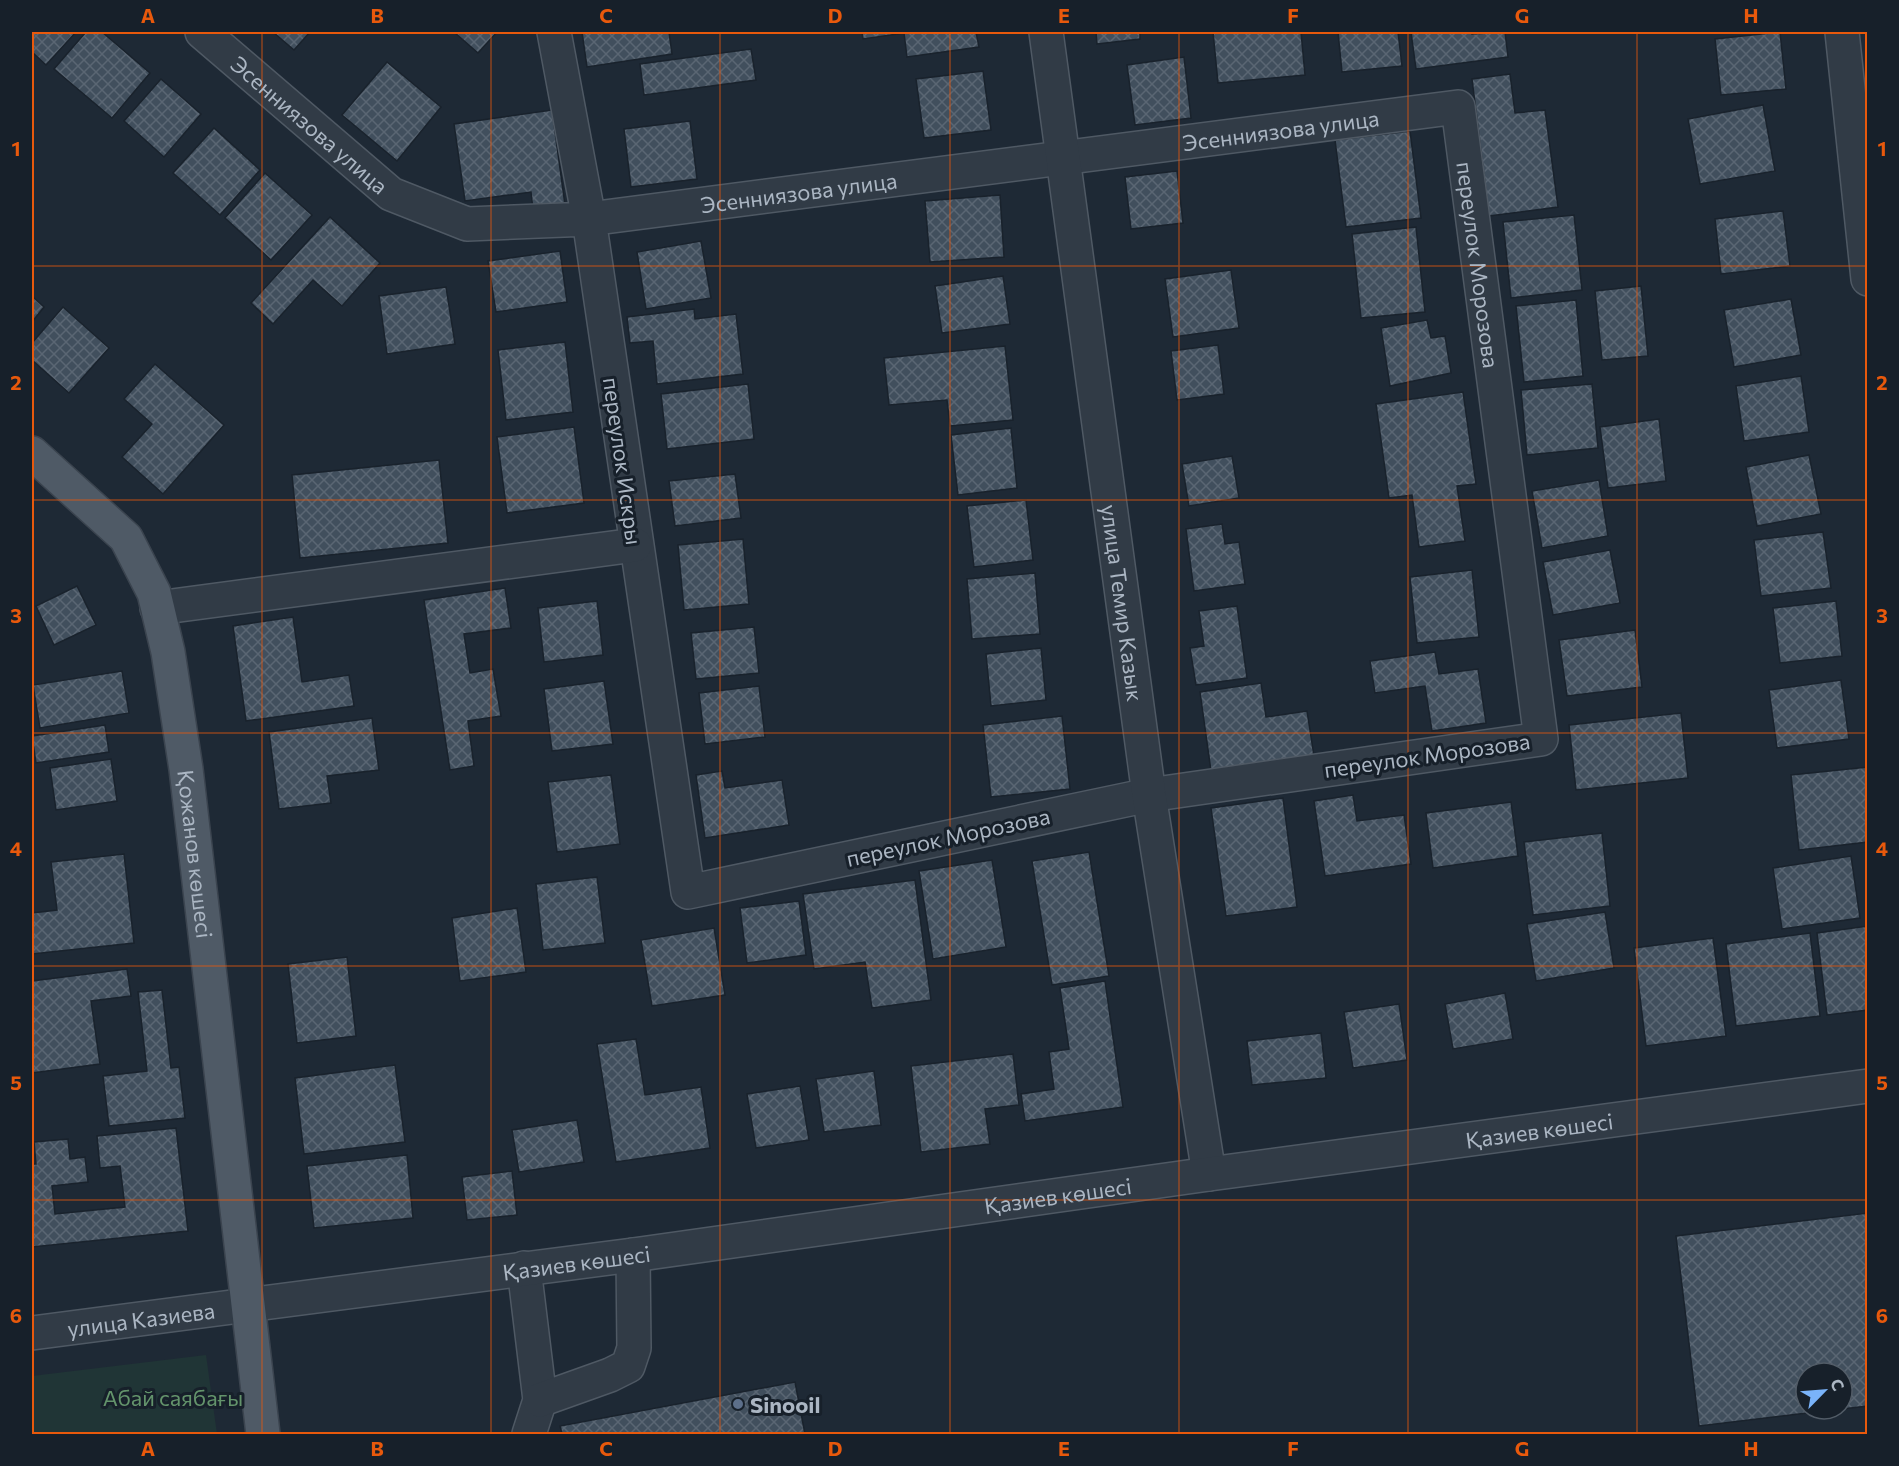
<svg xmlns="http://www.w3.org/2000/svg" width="1899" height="1466" font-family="Commissioner,sans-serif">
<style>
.green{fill:#203536}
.building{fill:url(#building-cross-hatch);stroke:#19222c;stroke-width:1.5}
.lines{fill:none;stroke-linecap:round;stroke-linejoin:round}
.minor-casing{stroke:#4f5964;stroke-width:36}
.major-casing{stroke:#3b444f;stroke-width:36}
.minor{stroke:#313b46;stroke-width:33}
.major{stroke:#4f5a66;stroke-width:33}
.grid{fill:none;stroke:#e8590c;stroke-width:1.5;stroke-opacity:0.55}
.service-dot{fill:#5c6f8a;stroke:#17202a;stroke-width:2}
.labels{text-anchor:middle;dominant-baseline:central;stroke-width:6;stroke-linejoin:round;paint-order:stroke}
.street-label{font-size:22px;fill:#abb6c3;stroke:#17202a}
.park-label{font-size:22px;fill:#63936b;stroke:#17202a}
.poi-label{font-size:22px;font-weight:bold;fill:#abb6c3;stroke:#17202a;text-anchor:start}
.neatline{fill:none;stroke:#e8590c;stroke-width:2}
.grid-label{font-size:20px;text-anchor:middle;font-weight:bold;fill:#e8590c}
</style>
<defs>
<pattern id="building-cross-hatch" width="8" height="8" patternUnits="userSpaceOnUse" patternTransform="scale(1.5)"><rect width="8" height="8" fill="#414f5d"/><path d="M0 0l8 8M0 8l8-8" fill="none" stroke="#5a6673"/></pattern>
</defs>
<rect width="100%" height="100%" fill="#1e2935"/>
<polygon class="green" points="206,1355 217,1434 32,1434 32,1376"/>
<g class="building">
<polygon points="32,32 76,32 46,65 32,52"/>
<polygon points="86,32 102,32 150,73 112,118 54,69"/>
<polygon points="273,32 310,32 294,50"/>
<polygon points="454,32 497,32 478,53"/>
<polygon points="582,32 669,32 672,54 587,67"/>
<polygon points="862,32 976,32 979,47 907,57 904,33 863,39"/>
<polygon points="1096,32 1140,32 1140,39 1097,44"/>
<polygon points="1213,32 1301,32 1305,75 1218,83"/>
<polygon points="1338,32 1398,32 1402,66 1342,72"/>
<polygon points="1411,32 1472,32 1472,34 1505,32 1508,57 1416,69"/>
<polygon points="1780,32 1786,89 1721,95 1715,39"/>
<polygon points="751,49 756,80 644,95 640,64"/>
<polygon points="1184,57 1191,118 1135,125 1127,65"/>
<polygon points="387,62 441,107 397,161 342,115"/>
<polygon points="983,71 991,130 924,138 916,79"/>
<polygon points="1510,74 1515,113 1545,110 1558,207 1489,216 1472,79"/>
<polygon points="161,79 201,114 164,157 124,121"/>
<polygon points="1763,105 1775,171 1700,184 1688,119"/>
<polygon points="552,110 565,205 533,210 531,192 465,201 454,124"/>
<polygon points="690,121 697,179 631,187 624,129"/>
<polygon points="214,128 260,170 220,215 173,173"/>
<polygon points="1410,131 1421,218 1346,227 1335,140"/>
<polygon points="1177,171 1183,223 1131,229 1125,177"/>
<polygon points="265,173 312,215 271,260 225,218"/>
<polygon points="1000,195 1004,257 930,262 925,201"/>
<polygon points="1783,211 1790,266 1721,274 1715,219"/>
<polygon points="1574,215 1582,290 1511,298 1503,222"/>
<polygon points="330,217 380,263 342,306 313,280 273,324 251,303"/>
<polygon points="1416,227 1425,312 1361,318 1352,234"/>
<polygon points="701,241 711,298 646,309 637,252"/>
<polygon points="560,251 567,302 496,312 488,261"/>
<polygon points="1231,270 1239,328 1173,337 1165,279"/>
<polygon points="1003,276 1010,324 942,333 935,286"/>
<polygon points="1641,286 1648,356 1602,360 1595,291"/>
<polygon points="446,287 455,344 387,354 379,296"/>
<polygon points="32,296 44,307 32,322"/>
<polygon points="1791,299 1801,355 1734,367 1724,310"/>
<polygon points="1576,300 1583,376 1524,382 1516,306"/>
<polygon points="63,307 109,348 69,393 32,360 32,343"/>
<polygon points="694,309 695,319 736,314 743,374 657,384 653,341 630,343 627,317"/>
<polygon points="1427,320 1431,338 1445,336 1451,373 1390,386 1381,328"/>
<polygon points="565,342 573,412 506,420 498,350"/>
<polygon points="1218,345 1224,394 1177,400 1171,351"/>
<polygon points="1005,346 1013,420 950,426 947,400 889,405 884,358"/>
<polygon points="155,364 224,425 163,494 122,457 152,424 124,399"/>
<polygon points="1801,376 1809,432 1744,441 1736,386"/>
<polygon points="748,384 754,439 667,449 661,394"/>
<polygon points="1592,384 1598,448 1527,455 1521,390"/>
<polygon points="1463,392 1476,484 1457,486 1465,541 1419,547 1412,495 1389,498 1376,404"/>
<polygon points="1659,419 1666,481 1608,488 1600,427"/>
<polygon points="574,427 584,503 507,513 497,437"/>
<polygon points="1011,428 1017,488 958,495 951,435"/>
<polygon points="1809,455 1821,514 1757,526 1746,467"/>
<polygon points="1232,456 1239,498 1189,506 1182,464"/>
<polygon points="439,460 448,543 300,558 292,475"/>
<polygon points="735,474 741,518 675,526 669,481"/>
<polygon points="1599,480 1608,536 1542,548 1532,491"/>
<polygon points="1026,500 1033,560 974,567 967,506"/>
<polygon points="1222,524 1225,544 1239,542 1245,584 1194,591 1186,529"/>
<polygon points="1823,532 1831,588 1761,596 1754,540"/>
<polygon points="743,539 749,604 684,610 678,545"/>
<polygon points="1610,550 1620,603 1553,615 1543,562"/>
<polygon points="1472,570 1479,637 1417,643 1410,577"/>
<polygon points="1035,573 1040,634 972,639 967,579"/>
<polygon points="77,586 96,625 54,645 36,606"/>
<polygon points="505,588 511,628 464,634 470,673 493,669 501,716 468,721 474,766 450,770 424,600"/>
<polygon points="597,601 603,655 544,662 538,608"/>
<polygon points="1836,601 1842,656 1780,663 1773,608"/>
<polygon points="1237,606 1247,678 1196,685 1190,648 1204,646 1199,611"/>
<polygon points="293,617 302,682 349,675 354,706 246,721 233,626"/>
<polygon points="754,627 759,673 696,679 691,633"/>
<polygon points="1635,630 1642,687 1567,696 1559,640"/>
<polygon points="1041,648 1046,700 991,706 986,654"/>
<polygon points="1435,652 1439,674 1478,669 1486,723 1432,731 1425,686 1375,693 1370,661"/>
<polygon points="122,671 129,713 40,728 33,685"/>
<polygon points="1841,680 1849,739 1777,748 1769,690"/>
<polygon points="604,681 613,744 552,751 544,689"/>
<polygon points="1261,683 1266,717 1307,711 1314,756 1211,771 1200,692"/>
<polygon points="759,686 765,737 705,744 699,693"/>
<polygon points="1681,713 1688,778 1576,790 1569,725"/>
<polygon points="1062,716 1070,789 991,797 983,725"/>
<polygon points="372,718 379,770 327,776 331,803 279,809 269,732"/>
<polygon points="105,725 109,752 36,763 32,736"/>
<polygon points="111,759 117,801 56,810 50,768"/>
<polygon points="1868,767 1868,842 1799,850 1791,775"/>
<polygon points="722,771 725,788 782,780 789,825 705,838 696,775"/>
<polygon points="611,775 620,844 557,852 548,782"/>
<polygon points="1353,795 1357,821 1404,815 1411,864 1325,876 1314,801"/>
<polygon points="1283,798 1297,907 1226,916 1211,808"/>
<polygon points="1511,802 1518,856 1433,868 1426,813"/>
<polygon points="1602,833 1610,906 1533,915 1524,842"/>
<polygon points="1089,852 1109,976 1052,985 1032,861"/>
<polygon points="124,854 134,943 32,954 32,913 57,910 51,862"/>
<polygon points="1851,856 1860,918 1782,929 1773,868"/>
<polygon points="992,860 1006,947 933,959 919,871"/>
<polygon points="597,877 605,943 543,950 536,884"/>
<polygon points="915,880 931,1000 872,1008 865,962 814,969 803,894"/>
<polygon points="799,901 806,955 747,963 740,908"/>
<polygon points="517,908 526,972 460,981 452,918"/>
<polygon points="1605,912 1614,968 1536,981 1527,924"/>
<polygon points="1868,926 1868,1010 1827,1015 1817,933"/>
<polygon points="714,928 725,995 652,1006 641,940"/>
<polygon points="1810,933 1820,1016 1736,1026 1726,944"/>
<polygon points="1713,938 1726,1036 1646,1046 1634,948"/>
<polygon points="347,957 356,1036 297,1043 288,964"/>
<polygon points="127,969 131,996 91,1001 100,1064 32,1073 32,981"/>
<polygon points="1105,981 1123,1107 1025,1121 1021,1094 1054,1089 1049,1052 1069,1049 1060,988"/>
<polygon points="162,990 171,1068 179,1067 185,1118 109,1126 103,1076 147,1071 138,992"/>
<polygon points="1505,993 1513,1039 1453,1049 1445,1004"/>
<polygon points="1399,1004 1407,1060 1353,1068 1344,1012"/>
<polygon points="1321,1033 1326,1078 1252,1085 1247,1041"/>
<polygon points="636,1039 645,1095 701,1087 710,1148 616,1162 597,1044"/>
<polygon points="1013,1054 1019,1105 985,1109 990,1144 921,1152 911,1066"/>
<polygon points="395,1065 405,1142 304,1154 295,1078"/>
<polygon points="874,1071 881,1125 824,1132 816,1079"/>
<polygon points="800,1086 809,1140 756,1148 747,1094"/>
<polygon points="577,1120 584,1162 519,1172 512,1130"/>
<polygon points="176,1128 188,1231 32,1247 32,1164 36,1164 34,1142 68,1139 70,1159 85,1157 88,1182 52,1186 55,1214 125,1207 120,1166 100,1168 97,1136"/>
<polygon points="407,1155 413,1218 314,1228 307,1166"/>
<polygon points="512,1171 517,1215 467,1220 462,1177"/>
<polygon points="1868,1213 1868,1406 1842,1409 1842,1373 1806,1373 1806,1409 1840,1409 1699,1426 1676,1236"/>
<polygon points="795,1382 805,1434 562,1434 560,1426"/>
</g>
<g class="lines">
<defs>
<g id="minor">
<path id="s1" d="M202,32L391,194L467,224L589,219L1458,107L1541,739L1149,795L688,892L589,219L554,32"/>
<path id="s2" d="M1046,32L1149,795L1209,1174"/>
<polyline points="1842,32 1868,279"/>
<polyline points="157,608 635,545"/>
<polyline points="524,1268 540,1400 529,1434"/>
<path id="s3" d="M32,1333L633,1255L1209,1174L1868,1086"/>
<polyline points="540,1400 610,1375 628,1366 634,1348 633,1255"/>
</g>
<g id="major">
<path id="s4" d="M32,453L126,538L154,593L168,652L186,769L263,1434"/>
</g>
</defs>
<use href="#minor" class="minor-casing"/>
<use href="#major" class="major-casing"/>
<use href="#minor" class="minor"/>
<use href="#major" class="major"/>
</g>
<path class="grid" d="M262,32V1434M491,32V1434M720,32V1434M950,32V1434M1179,32V1434M1408,32V1434M1637,32V1434M32,266H1868M32,500H1868M32,733H1868M32,966H1868M32,1200H1868"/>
<circle class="service-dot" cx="738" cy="1404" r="6"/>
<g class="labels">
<g class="street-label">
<text stroke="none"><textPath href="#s1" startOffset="142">Эсенниязова улица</textPath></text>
<text stroke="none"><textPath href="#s1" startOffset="1150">Эсенниязова улица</textPath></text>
<text stroke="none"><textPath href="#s1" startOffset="664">Эсенниязова улица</textPath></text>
<text stroke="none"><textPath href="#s1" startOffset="1488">переулок Морозова</textPath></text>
<text transform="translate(623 461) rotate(82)">переулок Искры</text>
<text stroke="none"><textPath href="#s2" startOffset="576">улица Темир Казык</textPath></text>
<text transform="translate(1427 755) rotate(-8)">переулок Морозова</text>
<text transform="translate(948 837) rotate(-12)">переулок Морозова</text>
<text stroke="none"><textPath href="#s4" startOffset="453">Қожанов көшесі</textPath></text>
<text stroke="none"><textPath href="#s3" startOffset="1521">Қазиев көшесі</textPath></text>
<text stroke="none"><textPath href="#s3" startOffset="1035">Қазиев көшесі</textPath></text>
<text stroke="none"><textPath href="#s3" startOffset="549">Қазиев көшесі</textPath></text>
<text stroke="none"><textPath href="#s3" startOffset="110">улица Казиева</textPath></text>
</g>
<g class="park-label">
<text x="173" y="1397">Абай саябағы</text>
</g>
<g class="poi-label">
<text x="750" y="1404">Sinooil</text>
</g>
</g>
<rect width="1899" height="1466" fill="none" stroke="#17202a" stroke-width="66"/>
<g transform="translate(1824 1391) rotate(65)"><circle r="28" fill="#17202a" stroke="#525c67" stroke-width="1.5"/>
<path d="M0-4.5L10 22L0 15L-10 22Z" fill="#7ab3f9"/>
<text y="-9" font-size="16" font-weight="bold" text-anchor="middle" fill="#abb6c3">С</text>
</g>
<rect x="33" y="33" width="1833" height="1400" class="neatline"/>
<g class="grid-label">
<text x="148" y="23">A</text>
<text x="377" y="23">B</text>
<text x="606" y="23">C</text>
<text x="835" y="23">D</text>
<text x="1064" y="23">E</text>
<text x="1293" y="23">F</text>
<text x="1522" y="23">G</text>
<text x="1751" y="23">H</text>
<text x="16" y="156">1</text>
<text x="1882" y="156">1</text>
<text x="16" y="390">2</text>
<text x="1882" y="390">2</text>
<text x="16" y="623">3</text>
<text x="1882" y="623">3</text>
<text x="16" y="856">4</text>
<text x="1882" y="856">4</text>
<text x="16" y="1090">5</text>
<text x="1882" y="1090">5</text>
<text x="16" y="1323">6</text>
<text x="1882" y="1323">6</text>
<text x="148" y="1456">A</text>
<text x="377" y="1456">B</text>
<text x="606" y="1456">C</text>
<text x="835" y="1456">D</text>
<text x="1064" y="1456">E</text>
<text x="1293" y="1456">F</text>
<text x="1522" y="1456">G</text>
<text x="1751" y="1456">H</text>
</g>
</svg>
